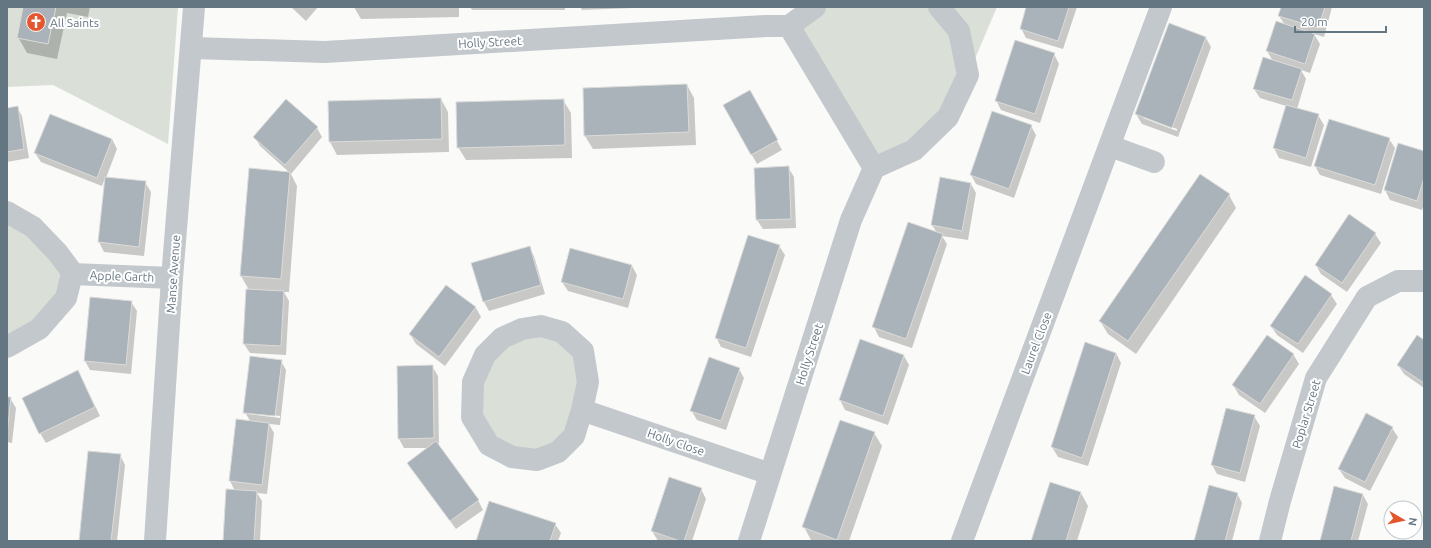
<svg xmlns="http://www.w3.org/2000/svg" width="1431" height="548" font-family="Ubuntu,sans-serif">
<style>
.green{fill:#dadfd7}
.shadow{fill:#0003;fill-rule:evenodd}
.building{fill:#aab3b9;stroke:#dcdcda}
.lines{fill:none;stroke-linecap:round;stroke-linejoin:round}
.minor{stroke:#c3c8cc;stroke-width:22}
.labels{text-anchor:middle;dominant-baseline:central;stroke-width:4;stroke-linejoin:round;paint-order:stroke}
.poi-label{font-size:12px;fill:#657683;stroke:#fff;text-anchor:start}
.street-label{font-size:12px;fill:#657683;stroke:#fff}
</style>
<rect width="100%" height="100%" fill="#fafaf8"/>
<g class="green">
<polygon points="7,7 178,7 168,144 53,85 7,87"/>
<polygon points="815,7 997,7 968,75 948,117 874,168 789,26"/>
<polygon points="7,212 57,252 66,298 7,347"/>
<polygon points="562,332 588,382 558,452 489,445 473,382 502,338"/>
</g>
<g class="shadow">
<polygon points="24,7 90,7 88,17 67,13 57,59 27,53 18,37"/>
<polygon points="291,7 318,7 306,21"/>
<polygon points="354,7 459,7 459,17 361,19"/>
<polygon points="470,7 565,7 565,10 472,10"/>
<polygon points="580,7 657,7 582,10"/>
<polygon points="1027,7 1077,7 1063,49 1026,38 1021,28"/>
<polygon points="1282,7 1332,7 1324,37 1314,34 1320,44 1310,73 1301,70 1306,79 1297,109 1318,115 1324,125 1311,167 1279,158 1274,148 1286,106 1260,98 1254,89 1273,61 1267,51 1285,25 1279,16"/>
<path d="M1206,38L1211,47L1178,137L1142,124L1136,114ZM1143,116L1177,129V131L1143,118Z"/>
<polygon points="1054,54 1059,64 1040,123 1001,110 996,100"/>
<polygon points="687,85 694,98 696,145 593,149 585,136 584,89"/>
<polygon points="441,99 448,112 449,152 337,155 330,142 329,102"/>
<polygon points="563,100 571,113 572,158 466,160 458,147"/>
<polygon points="755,101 782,150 757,164 724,105"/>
<polygon points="17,107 22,116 29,158 7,162 7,109"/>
<polygon points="1031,126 1036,135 1014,198 976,184 971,175"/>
<polygon points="317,128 322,137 291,174 297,186 289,292 284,292 289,301 286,355 250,353 244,344 249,290 241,276 250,170 290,173 260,146 255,137"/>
<polygon points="112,139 117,149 106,178 145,182 151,192 144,256 104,252 99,242 105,178 102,186 41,162 35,153"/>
<polygon points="1389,139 1395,148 1381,194 1320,175 1315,166"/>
<polygon points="1399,144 1424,152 1424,204 1422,210 1390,200 1385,190"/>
<polygon points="788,167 794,177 796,228 763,229 757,220"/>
<polygon points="941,179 971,184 976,193 968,240 942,236 947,244 912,348 879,337 874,327 937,233 932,225"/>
<polygon points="1229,195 1236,208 1136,354 1108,334 1100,321"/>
<polygon points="1375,234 1381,243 1347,292 1321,274 1316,265"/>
<polygon points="779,246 785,255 751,357 721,347 716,337"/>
<polygon points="529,247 534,256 545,294 489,311 484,302"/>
<polygon points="571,249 632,266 637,275 628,308 568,291 562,282"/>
<polygon points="1331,295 1337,304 1303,353 1277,335 1271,326"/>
<polygon points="131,302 137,311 131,374 90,370 85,361"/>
<polygon points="476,308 481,317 445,366 416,344 410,334"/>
<polygon points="861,341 904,356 909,365 888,425 845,410 840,400"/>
<polygon points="1424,341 1424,388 1404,374 1398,365"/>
<polygon points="1116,353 1121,363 1088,466 1058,457 1052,447"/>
<polygon points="1293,354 1299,364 1265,413 1239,395 1233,385"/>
<path d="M281,361L286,370L280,425L269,424L274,433L267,494L257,493L262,501L260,541H224L235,491L230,481L250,421L245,412ZM249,412L280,416V418L249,414Z"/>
<polygon points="432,366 438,376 439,447 478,500 483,510 456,529 414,472 429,448 404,448 399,439"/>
<polygon points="739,369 744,378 726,430 697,420 691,410"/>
<polygon points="83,381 100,416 46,443 40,433"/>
<polygon points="7,398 10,398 16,408 12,443 7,442"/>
<polygon points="1254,416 1260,426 1245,482 1217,474 1212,465"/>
<polygon points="1392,428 1398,437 1370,491 1345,478 1339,469"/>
<polygon points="874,433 882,446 849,541 811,540 804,527"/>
<polygon points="120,455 125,465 117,541 80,541"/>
<polygon points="1050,483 1081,493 1088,506 1077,541 1032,541"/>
<polygon points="701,489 706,499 692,541 658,541 652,531"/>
<polygon points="1237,493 1242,503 1232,541 1195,541"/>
<polygon points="1363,495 1368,504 1358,541 1321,541"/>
<polygon points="555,524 561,533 558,541 477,541"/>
</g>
<g class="building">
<polygon points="23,7 56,7 48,44 17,38"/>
<polygon points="1026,7 1069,7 1058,41 1020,29"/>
<polygon points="1281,7 1325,7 1318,28 1278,16"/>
<polygon points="1276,21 1315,34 1305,64 1266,51"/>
<polygon points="1169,23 1206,37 1172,128 1135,114"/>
<polygon points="1015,40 1055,53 1035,114 995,101"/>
<polygon points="1263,57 1302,69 1292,100 1253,89"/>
<polygon points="687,84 689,132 584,136 583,88"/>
<polygon points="750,90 778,140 751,155 723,105"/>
<polygon points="441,98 442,139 329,142 328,101"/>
<polygon points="286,99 318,127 285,165 253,137"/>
<polygon points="564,99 565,145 457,148 456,102"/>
<polygon points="1286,105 1319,114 1306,158 1273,148"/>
<polygon points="18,106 24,149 7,152 7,108"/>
<polygon points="992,111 1032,125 1009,189 970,175"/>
<polygon points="50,114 112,139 97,178 34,153"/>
<polygon points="1329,119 1390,138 1375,185 1314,166"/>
<polygon points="1398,143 1424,151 1424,178 1417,201 1384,190"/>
<polygon points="789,166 791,219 756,220 754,168"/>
<polygon points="249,168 290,172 281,279 240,276"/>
<polygon points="1200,174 1230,194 1128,341 1099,321"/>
<polygon points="105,177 146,181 139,247 98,242"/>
<polygon points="940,177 971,183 962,231 931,225"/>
<polygon points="1349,214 1376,233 1342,283 1315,265"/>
<polygon points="908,222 943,234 906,339 872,327"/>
<polygon points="748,235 780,245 746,348 715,338"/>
<polygon points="530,246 541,285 483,302 471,263"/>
<polygon points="570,248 632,265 623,299 561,282"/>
<polygon points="1305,275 1332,294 1298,344 1270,326"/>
<polygon points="446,285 476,307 439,357 409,334"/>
<polygon points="246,289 284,291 281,346 243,344"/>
<polygon points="90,297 132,301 126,365 84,361"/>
<polygon points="1267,335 1294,354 1260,404 1232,385"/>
<polygon points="1417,335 1424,340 1424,383 1397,365"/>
<polygon points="860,339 904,355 883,416 839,400"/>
<polygon points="1085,342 1116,353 1082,458 1051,447"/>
<polygon points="250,356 282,360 275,416 243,413"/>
<polygon points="709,357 740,368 721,421 690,411"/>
<polygon points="433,365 434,438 398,439 397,366"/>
<polygon points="78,370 95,407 39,434 22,398"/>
<polygon points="7,397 11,397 7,434"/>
<polygon points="1226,408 1255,415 1240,473 1211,465"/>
<polygon points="1366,413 1393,427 1365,482 1338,469"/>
<polygon points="236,419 269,423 262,485 229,481"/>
<polygon points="840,420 875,432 837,540 802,527"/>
<polygon points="436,441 479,500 450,521 407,463"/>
<polygon points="88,451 121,454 111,541 79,541"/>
<polygon points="669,477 702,488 684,541 680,541 651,531"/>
<polygon points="1050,482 1081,492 1066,541 1031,541"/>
<polygon points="1209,485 1238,493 1225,541 1194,541"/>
<polygon points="1334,486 1363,494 1351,541 1320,541"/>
<polygon points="226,489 257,491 254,541 223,541"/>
<polygon points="489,501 556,523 550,541 476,541"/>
</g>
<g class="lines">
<g class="minor">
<polyline points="789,26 815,7"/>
<polyline points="192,48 325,52 766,26 789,26 874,168 851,220 749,541"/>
<polyline points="1110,146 1154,162"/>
<polyline points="874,168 914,150 948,117 968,75 959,31 939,7"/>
<polyline points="7,212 33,227 57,252 69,268 72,274 66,298 39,329 7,347"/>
<polyline points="72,274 172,278"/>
<polyline points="582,410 588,382 583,351 562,332 541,326 522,329 502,338 485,355 473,382 472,417 489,445 512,457 537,460 558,452 574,436 582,410 770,474"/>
<polyline points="155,541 172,278 194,7"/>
<polyline points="962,541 1161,7"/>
<polyline points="1270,541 1280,501 1316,378 1367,297 1398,281 1424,281"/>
</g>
</g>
<defs>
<symbol id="church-disc" viewBox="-11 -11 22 22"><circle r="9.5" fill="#e4572e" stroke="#fff"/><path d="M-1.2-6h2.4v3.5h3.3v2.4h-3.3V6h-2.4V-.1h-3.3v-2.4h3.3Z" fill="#fff"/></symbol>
</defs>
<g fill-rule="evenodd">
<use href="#church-disc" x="25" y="11" width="22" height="22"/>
</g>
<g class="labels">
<g class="poi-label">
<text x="50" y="22">All Saints</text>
</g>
<g class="street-label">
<text transform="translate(490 42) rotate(-3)">Holly Street</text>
<text transform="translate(173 274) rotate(-86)">Manse Avenue</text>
<text transform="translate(122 276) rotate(2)">Apple Garth</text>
<text transform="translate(1036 343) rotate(-69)">Laurel Close</text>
<text transform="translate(809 354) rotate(-72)">Holly Street</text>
<text transform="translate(1306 414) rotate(-73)">Poplar Street</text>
<text transform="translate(676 442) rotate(19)">Holly Close</text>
</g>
</g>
<rect width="1431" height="548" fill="none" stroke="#657683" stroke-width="16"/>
<g transform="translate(1403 520) rotate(99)"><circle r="19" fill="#ffffff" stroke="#c1c8cd"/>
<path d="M0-3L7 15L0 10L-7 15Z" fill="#e4572e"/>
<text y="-6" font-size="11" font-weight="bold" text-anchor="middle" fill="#657683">N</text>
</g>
<path d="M1295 26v6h91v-6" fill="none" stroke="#657683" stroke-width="2"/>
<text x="1301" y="26" font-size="12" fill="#657683" stroke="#ffffff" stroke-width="3" paint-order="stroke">20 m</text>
</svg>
